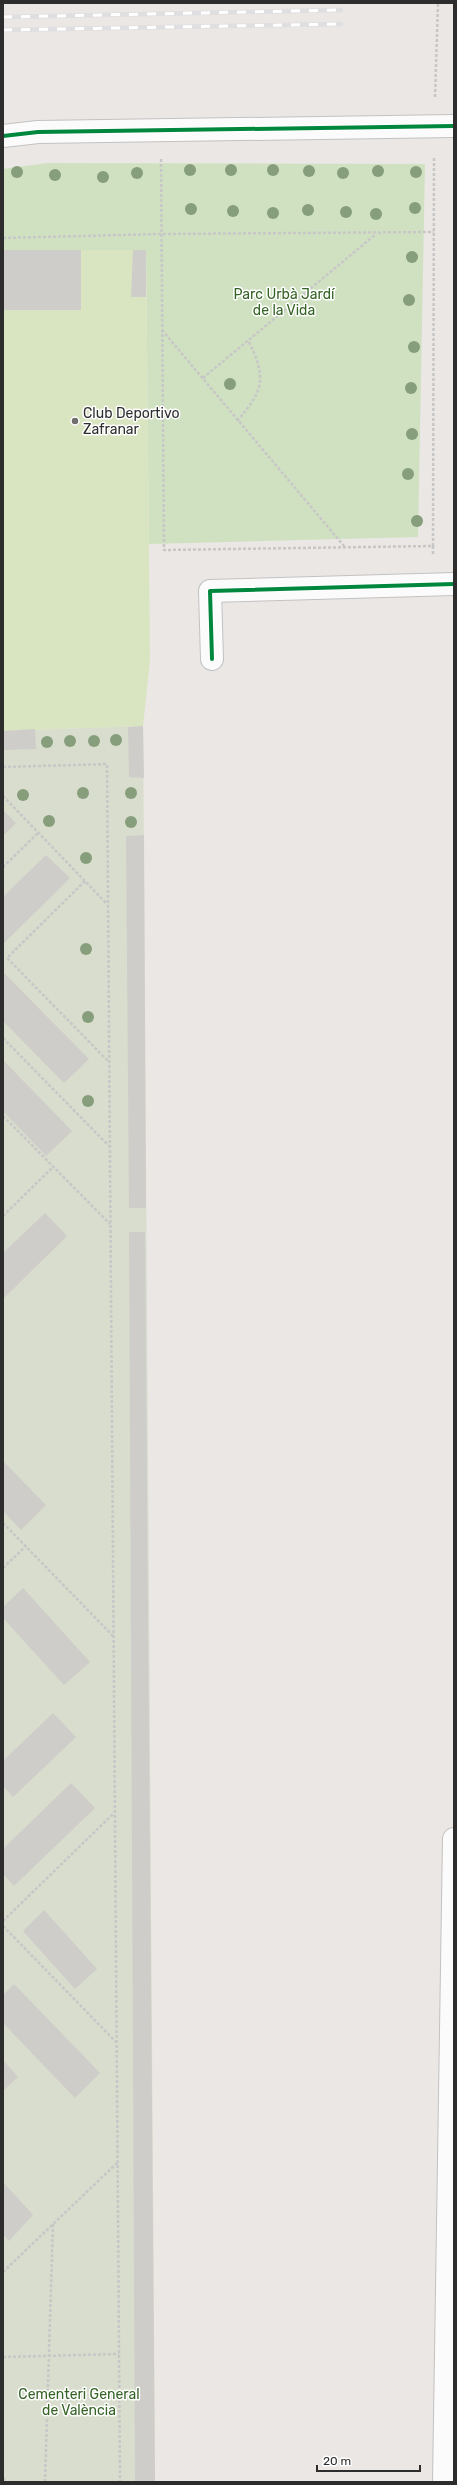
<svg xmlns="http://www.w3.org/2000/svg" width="457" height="2485" font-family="Rubik,sans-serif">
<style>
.green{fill:#d0e1c1}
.cemetery{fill:#d8ddcd}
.pitch{fill:#d9e4c0}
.building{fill:#cfcdca}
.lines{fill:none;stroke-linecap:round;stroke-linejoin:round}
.minor-casing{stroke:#c3c2c2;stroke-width:24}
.path{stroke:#c7c7c7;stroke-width:2.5;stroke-dasharray:3 2;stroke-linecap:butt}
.minor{stroke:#fcfbfb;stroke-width:22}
.rail-casing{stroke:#dfdee0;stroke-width:4.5}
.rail{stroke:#fff;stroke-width:3;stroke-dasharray:9;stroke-linecap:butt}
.cycleway-casing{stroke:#fff;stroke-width:6}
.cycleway{stroke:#00873e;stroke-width:4}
.tree{fill:#869e7b}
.poi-dot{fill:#6f6e6d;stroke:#fff;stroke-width:1.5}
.labels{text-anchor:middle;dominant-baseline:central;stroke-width:3;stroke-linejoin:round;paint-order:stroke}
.park-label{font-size:14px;fill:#356225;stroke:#fff}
.poi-label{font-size:14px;fill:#2d2d2d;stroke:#fff;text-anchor:start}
</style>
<rect width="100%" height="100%" fill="#eae7e4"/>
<polygon class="green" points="48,163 425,164 418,537 149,544 146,250 3,250 3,169"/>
<polygon class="cemetery" points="143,726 155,2482 3,2482 3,731"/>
<polygon class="pitch" points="3,250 146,250 150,660 143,726 3,731"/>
<g class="building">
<rect x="3" y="250" width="78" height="60"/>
<polygon points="133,250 146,250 146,297 131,297"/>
<polygon points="143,726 144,778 129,777 128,727"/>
<polygon points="35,729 36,749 3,750 3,731"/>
<polygon points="3,810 16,823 3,836"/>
<polygon points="144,835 146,1208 129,1208 126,836"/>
<polygon points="46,855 70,878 3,944 3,897"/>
<polygon points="3,972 89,1059 64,1083 3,1021"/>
<polygon points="3,1060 72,1131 46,1156 3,1111"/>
<polygon points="45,1213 67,1236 3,1299 3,1253"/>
<polygon points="129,1232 145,1232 155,2482 135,2482"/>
<polygon points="3,1461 46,1505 21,1530 3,1511"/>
<polygon points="23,1588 90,1662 64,1685 3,1618 3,1607"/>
<polygon points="53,1713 76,1737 13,1797 3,1786 3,1761"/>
<polygon points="71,1783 95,1808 14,1886 3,1874 3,1849"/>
<polygon points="44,1910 97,1969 75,1989 23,1931"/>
<polygon points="14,1984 100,2073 75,2098 3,2023 3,1995"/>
<polygon points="3,2060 18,2077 3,2091"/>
<polygon points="3,2182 33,2215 9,2241 3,2234"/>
</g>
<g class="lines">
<defs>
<g id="minor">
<polyline points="3,136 38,132 454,126"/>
<polyline points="212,659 210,591 454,584"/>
<polyline points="444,2482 454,1839"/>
</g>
</defs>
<use href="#minor" class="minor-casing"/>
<g class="path">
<polyline points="435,97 438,3"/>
<polyline points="161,159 164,550 433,546 433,556"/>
<polyline points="3,238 160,234 434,232"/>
<polyline points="162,330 344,546"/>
<polyline points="203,378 376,234"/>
<path d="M237,421C264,390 267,378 248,340"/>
<polyline points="433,546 434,156"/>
<polyline points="3,767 107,764 120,2482"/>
<polyline points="3,796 107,904"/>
<polyline points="3,867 39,832"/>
<polyline points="85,881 7,958 109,1062"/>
<polyline points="3,1038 109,1146"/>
<polyline points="3,1116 110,1224"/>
<polyline points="3,1216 53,1167"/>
<polyline points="3,1523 113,1636"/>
<polyline points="3,1568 26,1546"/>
<polyline points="3,1921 115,1812"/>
<polyline points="3,1926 116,2042"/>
<polyline points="3,2272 117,2163"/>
<polyline points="3,2357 119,2354"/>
<polyline points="3,2478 6,2482"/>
<polyline points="45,2482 53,2224"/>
</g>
<use href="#minor" class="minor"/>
<defs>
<g id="rail">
<polyline points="3,17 341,10"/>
<polyline points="3,30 341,24"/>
</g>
</defs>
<use href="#rail" class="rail-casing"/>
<use href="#rail" class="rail"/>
<defs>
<g id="cycleway">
<polyline points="3,136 38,132 454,126"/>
<polyline points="212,659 210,591 454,584"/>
</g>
</defs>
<use href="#cycleway" class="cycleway-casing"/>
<use href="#cycleway" class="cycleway"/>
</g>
<g class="tree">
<circle cx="190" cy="170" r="6"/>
<circle cx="231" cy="170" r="6"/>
<circle cx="273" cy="170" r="6"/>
<circle cx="309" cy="171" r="6"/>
<circle cx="378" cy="171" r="6"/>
<circle cx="17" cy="172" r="6"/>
<circle cx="416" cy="172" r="6"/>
<circle cx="137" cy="173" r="6"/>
<circle cx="343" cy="173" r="6"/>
<circle cx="55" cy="175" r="6"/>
<circle cx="103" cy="177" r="6"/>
<circle cx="415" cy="208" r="6"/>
<circle cx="191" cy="209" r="6"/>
<circle cx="308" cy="210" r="6"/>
<circle cx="233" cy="211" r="6"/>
<circle cx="346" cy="212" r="6"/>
<circle cx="273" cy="213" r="6"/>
<circle cx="376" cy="214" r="6"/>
<circle cx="412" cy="257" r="6"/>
<circle cx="409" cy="300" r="6"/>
<circle cx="414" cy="347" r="6"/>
<circle cx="230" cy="384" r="6"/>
<circle cx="411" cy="388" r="6"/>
<circle cx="412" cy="434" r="6"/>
<circle cx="408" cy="474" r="6"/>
<circle cx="417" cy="521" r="6"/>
<circle cx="116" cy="740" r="6"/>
<circle cx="70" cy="741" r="6"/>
<circle cx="94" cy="741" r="6"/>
<circle cx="47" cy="742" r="6"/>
<circle cx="83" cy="793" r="6"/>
<circle cx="131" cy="793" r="6"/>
<circle cx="23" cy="795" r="6"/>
<circle cx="49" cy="821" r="6"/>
<circle cx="131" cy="822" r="6"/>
<circle cx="86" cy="858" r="6"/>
<circle cx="86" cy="949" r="6"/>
<circle cx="88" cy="1017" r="6"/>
<circle cx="88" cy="1101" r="6"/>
</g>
<circle class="poi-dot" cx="75" cy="421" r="4"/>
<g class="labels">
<g class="park-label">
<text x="284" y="294">Parc Urbà Jardí<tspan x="284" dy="16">de la Vida</tspan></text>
<text x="79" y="2394">Cementeri General<tspan x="79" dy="16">de València</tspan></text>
</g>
<g class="poi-label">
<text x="83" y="413">Club Deportivo<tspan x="83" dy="16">Zafranar</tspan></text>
</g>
</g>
<rect width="457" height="2485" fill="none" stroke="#2d2d2d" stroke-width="8"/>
<path d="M317 2465v6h103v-6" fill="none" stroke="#2d2d2d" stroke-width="2"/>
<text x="323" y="2465" font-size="12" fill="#2d2d2d" stroke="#ffffff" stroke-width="3" paint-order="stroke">20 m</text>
</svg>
